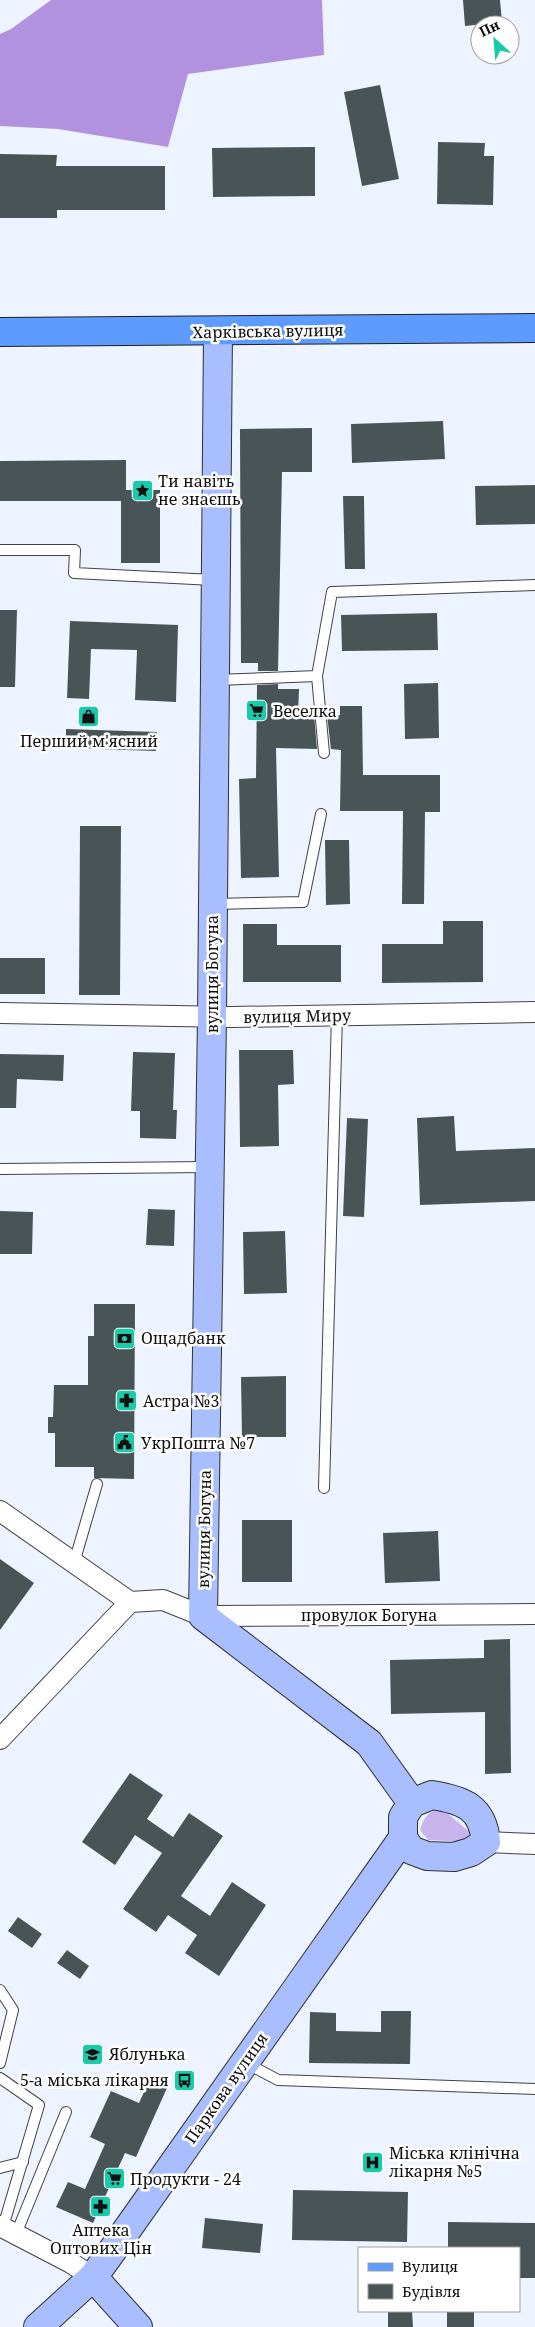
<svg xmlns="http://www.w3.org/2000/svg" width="535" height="2327" font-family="'Noto Serif',serif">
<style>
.green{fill:#c8b4ed}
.forest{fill:#b292df}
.building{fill:#495457}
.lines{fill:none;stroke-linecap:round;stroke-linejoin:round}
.lane-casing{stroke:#414141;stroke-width:12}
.street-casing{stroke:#414141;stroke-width:22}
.secondary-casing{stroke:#303030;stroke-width:30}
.primary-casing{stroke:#1f1f1f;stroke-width:30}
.lane{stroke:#fff;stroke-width:10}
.street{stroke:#fff;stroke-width:20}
.secondary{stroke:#a9beff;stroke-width:28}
.primary{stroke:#5e9bff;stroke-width:28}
.labels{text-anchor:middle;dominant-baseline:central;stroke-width:5;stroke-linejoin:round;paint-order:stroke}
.street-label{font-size:16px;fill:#0e0e0e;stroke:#fff}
.poi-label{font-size:16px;fill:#0e0e0e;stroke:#fff;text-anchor:start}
</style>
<rect width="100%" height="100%" fill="#eef4ff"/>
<path class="green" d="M442,1809L471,1833V1838L465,1842L428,1840L420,1830C424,1817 428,1811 442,1809Z"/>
<polygon class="forest" points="51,0 322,0 324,55 188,74 168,147 58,129 0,126 0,34 11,29"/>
<g class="building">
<polygon points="463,0 500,0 502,22 465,26"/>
<polygon points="380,85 399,179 362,186 344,92"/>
<polygon points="438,142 485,143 484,156 494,156 493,205 437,204"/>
<polygon points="315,147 315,196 213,197 212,148"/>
<polygon points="0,154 57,155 56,166 165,166 165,210 57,210 57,218 0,218"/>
<polygon points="443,421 445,459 352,463 351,424"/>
<polygon points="312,428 312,472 282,472 278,671 258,671 258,663 241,663 240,429"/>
<polygon points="126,460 126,490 160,490 160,563 121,563 121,501 0,501 0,461"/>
<polygon points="535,485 535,524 476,525 475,486"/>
<polygon points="343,496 364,496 365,569 345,569"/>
<polygon points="0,610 17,610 15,687 0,687"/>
<polygon points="437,613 438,650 342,651 341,615"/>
<polygon points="70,621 178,625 176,702 135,700 137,650 91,649 89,699 67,698"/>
<polygon points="438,683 439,738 405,739 404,684"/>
<polygon points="278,684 278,689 299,689 298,714 314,714 317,749 276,748 279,877 241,878 239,779 256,778 257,685"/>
<polygon points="340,706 362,706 363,775 440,775 440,812 425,812 424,904 402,904 403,811 340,811 341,750 331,749 327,715 340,715"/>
<polygon points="66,729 157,732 156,751 66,748"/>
<polygon points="80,826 121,826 120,995 79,995"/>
<polygon points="325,840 349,840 350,904 326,905"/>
<polygon points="443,921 483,921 483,982 382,983 382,944 443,944"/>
<polygon points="243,924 277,924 277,945 341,945 341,982 243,982"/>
<rect x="0" y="958" width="45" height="36"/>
<polygon points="239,1050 293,1050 294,1084 278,1085 279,1146 240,1147"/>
<polygon points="133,1052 175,1053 173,1110 177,1110 176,1139 140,1138 140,1111 131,1111"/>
<polygon points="0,1054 64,1055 63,1081 17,1079 16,1108 0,1108"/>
<polygon points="454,1116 456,1151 535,1148 535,1201 420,1205 417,1118"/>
<polygon points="347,1118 368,1119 364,1217 343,1216"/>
<polygon points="148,1209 175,1210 174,1246 146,1245"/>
<polygon points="0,1211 33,1212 32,1254 0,1254"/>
<polygon points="285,1231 287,1293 244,1294 243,1232"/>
<polygon points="94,1304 135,1304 134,1479 94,1478 94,1467 55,1467 55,1433 48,1433 48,1417 53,1417 54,1385 88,1385 88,1336 94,1336"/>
<polygon points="286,1376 286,1437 242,1437 241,1377"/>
<rect x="242" y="1520" width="50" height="62"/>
<polygon points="438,1531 440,1581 385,1583 383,1533"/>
<polygon points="0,1559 34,1583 0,1630"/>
<polygon points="510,1639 511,1773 485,1774 485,1712 391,1714 390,1660 484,1658 484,1640"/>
<polygon points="130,1773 163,1795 147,1819 173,1837 189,1813 223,1836 181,1896 210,1916 232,1882 266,1905 219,1976 185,1953 197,1935 168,1915 156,1932 123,1909 162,1853 135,1835 115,1865 82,1842"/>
<polygon points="18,1917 42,1934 32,1948 8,1931"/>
<polygon points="67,1950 89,1966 80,1979 57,1963"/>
<polygon points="381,2011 411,2011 410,2064 309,2063 310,2012 336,2013 336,2031 381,2032"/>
<polygon points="149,2081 167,2088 136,2157 125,2153 93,2223 56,2207 68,2182 85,2189 105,2144 90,2137 111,2091 139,2103"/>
<polygon points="293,2190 408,2192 407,2242 292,2240"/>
<polygon points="205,2218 263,2224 260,2253 202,2248"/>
<polygon points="448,2222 535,2223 535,2278 519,2278 519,2248 448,2248"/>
<polygon points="388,2311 412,2311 413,2327 388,2327"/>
<rect x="447" y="2311" width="27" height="16"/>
</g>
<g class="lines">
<defs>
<g id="lane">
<polyline points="0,550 75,550 74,573 214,580"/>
<polyline points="317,676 324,753"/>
<polyline points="215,680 317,676 332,592 535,585"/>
<polyline points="213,904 303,902 321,814"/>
<polyline points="0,1169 209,1167"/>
<polyline points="324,1488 337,1015"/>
<polyline points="74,1563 97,1484"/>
<polyline points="0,1990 13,2010 0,2063"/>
<polyline points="246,2063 278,2080 535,2089"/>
<polyline points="0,2078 39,2105 3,2227"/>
<polyline points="0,2168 23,2162"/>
<polyline points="16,2234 66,2112"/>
</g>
<g id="street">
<polyline points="0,1013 232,1017 535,1012"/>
<polyline points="0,1511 130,1602 163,1600 203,1616 535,1614"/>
<polyline points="0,1739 130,1602"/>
<polyline points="486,1842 535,1844"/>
<polyline points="0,2226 71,2263 93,2277"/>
</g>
<g id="secondary">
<polyline points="218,332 212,1017 203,1616 369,1743 412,1803"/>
<path d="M432,1795C463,1800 483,1807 486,1842L471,1852L454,1857L427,1856L411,1850L403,1838V1817L412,1803Z"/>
<polyline points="93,2277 138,2327"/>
<polyline points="38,2327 93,2277 107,2258 403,1838"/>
</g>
<polyline id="primary" points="0,332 535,328"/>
</defs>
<use href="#lane" class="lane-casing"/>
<use href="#street" class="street-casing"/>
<use href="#secondary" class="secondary-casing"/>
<use href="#primary" class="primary-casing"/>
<use href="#lane" class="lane"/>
<use href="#street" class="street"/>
<use href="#secondary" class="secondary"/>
<use href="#primary" class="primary"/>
</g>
<defs>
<symbol id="sight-square" viewBox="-11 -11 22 22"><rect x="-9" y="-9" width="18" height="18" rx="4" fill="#1acaaa" stroke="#fff"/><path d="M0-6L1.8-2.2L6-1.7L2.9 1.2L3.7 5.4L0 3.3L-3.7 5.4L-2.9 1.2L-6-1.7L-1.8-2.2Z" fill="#111"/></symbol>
<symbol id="supermarket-square" viewBox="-11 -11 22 22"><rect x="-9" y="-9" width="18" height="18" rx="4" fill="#1acaaa" stroke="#fff"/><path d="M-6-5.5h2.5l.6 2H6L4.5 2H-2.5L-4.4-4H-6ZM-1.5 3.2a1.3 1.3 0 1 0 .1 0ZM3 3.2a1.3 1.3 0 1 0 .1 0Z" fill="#111"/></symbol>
<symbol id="shop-square" viewBox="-11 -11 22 22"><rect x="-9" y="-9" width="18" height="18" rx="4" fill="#1acaaa" stroke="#fff"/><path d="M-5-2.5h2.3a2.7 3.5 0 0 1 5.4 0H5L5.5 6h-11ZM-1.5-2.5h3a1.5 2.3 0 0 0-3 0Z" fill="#111"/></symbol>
<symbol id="bank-square" viewBox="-11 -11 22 22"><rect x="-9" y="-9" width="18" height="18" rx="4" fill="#1acaaa" stroke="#fff"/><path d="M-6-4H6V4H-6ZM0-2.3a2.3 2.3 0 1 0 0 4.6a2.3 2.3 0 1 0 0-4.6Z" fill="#111"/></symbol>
<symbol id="pharmacy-square" viewBox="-11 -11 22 22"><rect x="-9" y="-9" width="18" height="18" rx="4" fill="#1acaaa" stroke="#fff"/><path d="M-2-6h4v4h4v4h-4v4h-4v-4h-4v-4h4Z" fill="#111"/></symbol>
<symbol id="civic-square" viewBox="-11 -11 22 22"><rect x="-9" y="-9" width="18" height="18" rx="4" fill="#1acaaa" stroke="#fff"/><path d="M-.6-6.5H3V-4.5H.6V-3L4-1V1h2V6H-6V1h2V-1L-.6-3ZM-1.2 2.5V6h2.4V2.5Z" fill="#111"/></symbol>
<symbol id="school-square" viewBox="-11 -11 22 22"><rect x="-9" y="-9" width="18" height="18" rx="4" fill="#1acaaa" stroke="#fff"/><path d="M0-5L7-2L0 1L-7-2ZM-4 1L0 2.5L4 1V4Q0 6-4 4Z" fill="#111"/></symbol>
<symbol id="bus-square" viewBox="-11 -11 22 22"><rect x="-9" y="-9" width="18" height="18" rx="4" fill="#1acaaa" stroke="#fff"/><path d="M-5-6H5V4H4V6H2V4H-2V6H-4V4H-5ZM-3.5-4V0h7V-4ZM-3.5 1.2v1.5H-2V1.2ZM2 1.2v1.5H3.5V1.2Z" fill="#111"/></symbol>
<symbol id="hospital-square" viewBox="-11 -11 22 22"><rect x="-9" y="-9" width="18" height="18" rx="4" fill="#1acaaa" stroke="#fff"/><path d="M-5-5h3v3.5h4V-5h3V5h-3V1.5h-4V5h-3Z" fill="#111"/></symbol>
</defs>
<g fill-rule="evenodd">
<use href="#sight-square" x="130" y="478" width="25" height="25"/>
<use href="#supermarket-square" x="244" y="698" width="25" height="25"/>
<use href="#shop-square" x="76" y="704" width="25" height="25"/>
<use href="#bank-square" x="112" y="1326" width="25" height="25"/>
<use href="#pharmacy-square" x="114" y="1388" width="25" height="25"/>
<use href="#civic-square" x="112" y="1430" width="25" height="25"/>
<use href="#school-square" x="80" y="2042" width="25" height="25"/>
<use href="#bus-square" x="172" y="2068" width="25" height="25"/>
<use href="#hospital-square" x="360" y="2150" width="25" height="25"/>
<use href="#supermarket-square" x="102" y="2166" width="25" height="25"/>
<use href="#pharmacy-square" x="88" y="2194" width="25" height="25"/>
</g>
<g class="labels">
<g class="street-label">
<text transform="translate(268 331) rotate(-1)">Харківська вулиця</text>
<text transform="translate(212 974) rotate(-90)">вулиця Богуна</text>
<text transform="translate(297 1016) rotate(-1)">вулиця Миру</text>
<text transform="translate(204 1529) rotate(-89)">вулиця Богуна</text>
<text x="369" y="1615">провулок Богуна</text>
<text transform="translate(226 2088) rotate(-55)">Паркова вулиця</text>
</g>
<g class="poi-label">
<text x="158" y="481">Ти навіть<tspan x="158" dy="18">не знаєшь</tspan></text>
<text x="273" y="711">Веселка</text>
<text x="89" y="741" text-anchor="middle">Перший м'ясний</text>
<text x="141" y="1338">Ощадбанк</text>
<text x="143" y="1401">Астра №3</text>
<text x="141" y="1443">УкрПошта №7</text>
<text x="109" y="2054">Яблунька</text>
<text x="169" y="2080" text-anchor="end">5-а міська лікарня</text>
<text x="389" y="2153">Міська клінічна<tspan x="389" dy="18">лікарня №5</tspan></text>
<text x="130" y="2179">Продукти - 24</text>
<text x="101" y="2230" text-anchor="middle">Аптека<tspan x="101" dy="18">Оптових Цін</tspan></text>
</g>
</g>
<rect x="358" y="2247" width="162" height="65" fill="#ffffff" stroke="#9f9f9f"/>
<rect x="368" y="2263" width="25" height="8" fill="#5e9bff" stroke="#9f9f9f"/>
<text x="402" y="2272" font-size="15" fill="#0e0e0e">Вулиця</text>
<rect x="368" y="2284" width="25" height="15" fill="#495457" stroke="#9f9f9f"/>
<text x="402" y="2297" font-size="15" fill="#0e0e0e">Будівля</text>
<g transform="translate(495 40) rotate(334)"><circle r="24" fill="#ffffff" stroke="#9f9f9f"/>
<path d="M0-4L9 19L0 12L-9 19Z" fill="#1acaaa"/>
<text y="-8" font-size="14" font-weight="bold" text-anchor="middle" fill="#0e0e0e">Пн</text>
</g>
</svg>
